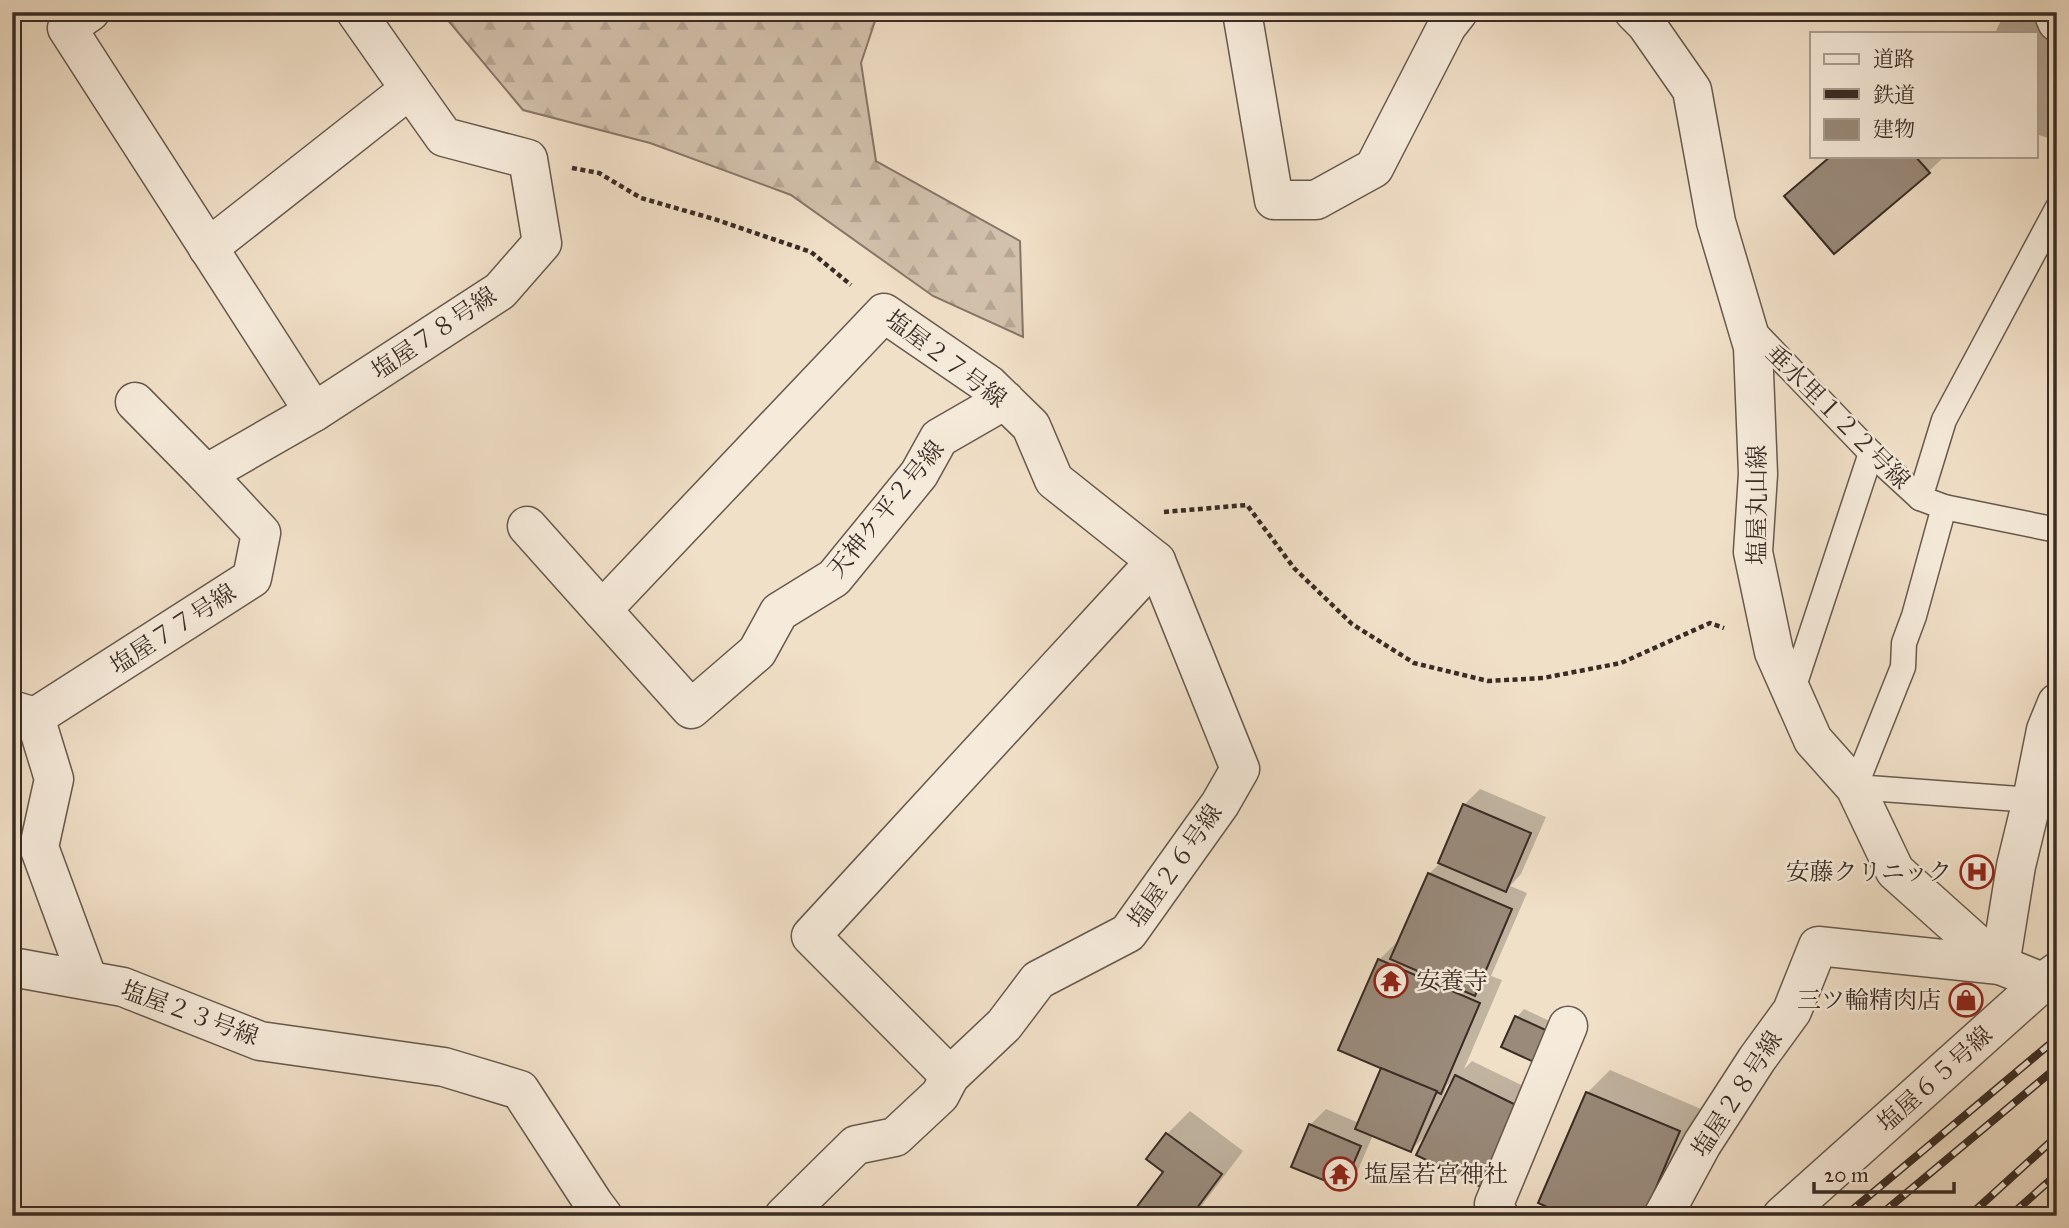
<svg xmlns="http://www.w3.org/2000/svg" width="2069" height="1228" font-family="'IM FELL Great Primer','Noto Serif JP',serif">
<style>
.forest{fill:url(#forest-firs);stroke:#867668;stroke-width:2}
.shadow{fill:#0003;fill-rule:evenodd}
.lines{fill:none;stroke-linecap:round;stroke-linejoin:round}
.river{stroke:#b2a391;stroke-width:84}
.building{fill:#998a7a;stroke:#392c25;stroke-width:2}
.service-casing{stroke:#67594e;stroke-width:27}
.minor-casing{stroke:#67594e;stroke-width:41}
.path{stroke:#392c25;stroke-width:4.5;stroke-dasharray:5 3.5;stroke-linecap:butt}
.service{stroke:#f6ebdb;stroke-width:24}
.minor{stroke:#f6ebdb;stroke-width:38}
.rail-casing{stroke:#392c25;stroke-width:8}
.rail{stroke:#f6ebdb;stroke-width:5;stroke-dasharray:16;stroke-linecap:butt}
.labels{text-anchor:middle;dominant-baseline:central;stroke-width:5;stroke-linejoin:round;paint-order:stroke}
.street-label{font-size:24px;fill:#392c25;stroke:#f6ebdb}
.poi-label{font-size:24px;fill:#392c25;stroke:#f6ebdb;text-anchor:end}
</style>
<defs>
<pattern id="forest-firs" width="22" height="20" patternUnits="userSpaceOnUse" patternTransform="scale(1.75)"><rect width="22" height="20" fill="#d2c1ac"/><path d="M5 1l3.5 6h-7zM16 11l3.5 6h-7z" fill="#b5a694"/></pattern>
</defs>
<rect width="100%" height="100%" fill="#f1e0c8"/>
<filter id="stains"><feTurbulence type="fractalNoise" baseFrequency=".00286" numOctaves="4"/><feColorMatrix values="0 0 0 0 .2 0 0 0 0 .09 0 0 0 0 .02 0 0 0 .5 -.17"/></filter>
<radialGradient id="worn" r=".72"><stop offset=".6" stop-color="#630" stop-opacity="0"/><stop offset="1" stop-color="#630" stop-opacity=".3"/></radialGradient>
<polygon class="forest" points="441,12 878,12 861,63 876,161 1020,241 1023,337 933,296 791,195 650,143 523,110"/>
<g class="shadow">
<polygon points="1830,156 1943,156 1944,157 1928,172 1786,196"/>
<path d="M1480,789L1546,817L1521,874L1510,886L1527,893L1491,976L1502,980L1464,1069L1472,1061L1536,1092L1483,1186L1428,1133L1411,1150L1373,1135L1358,1170L1342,1186L1310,1125L1326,1109L1359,1123L1383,1067L1379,960L1401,938L1429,874L1441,862L1464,805ZM1455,1077L1440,1111L1437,1110L1447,1086Z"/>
<polygon points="1524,1009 1556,1024 1543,1053 1517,1017"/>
<polygon points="1610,1070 1701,1109 1655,1216 1587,1093"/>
<polygon points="1190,1111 1243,1151 1194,1216 1132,1216 1165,1172 1167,1134"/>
</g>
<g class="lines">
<polyline class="river" points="2036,44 2057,97"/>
</g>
<g class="building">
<polygon points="1831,156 1915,156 1930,173 1834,254 1784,196"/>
<polygon points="1463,804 1531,833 1506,892 1438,863"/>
<polygon points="1428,873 1512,909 1475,996 1390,959"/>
<polygon points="1378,959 1480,1003 1441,1094 1338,1050"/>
<polygon points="1515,1016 1550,1032 1536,1063 1501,1047"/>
<polygon points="1381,1068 1437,1091 1411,1152 1355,1129"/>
<polygon points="1455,1075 1522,1108 1483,1188 1416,1155"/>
<polygon points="1586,1092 1680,1131 1644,1216 1568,1216 1538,1203"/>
<polygon points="1309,1124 1361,1146 1343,1188 1291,1167"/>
<polygon points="1166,1133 1222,1174 1191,1216 1130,1216 1163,1172 1146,1159"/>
</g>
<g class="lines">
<defs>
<g id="service">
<polyline points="1751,328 1871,453 1920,498 1944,507 2057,530"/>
<polyline points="1920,498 1944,420 2057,209"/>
<polyline points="1944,507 1914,616 1904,643 1903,667 1855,787 2032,800 2057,798"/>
<polyline points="1792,692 1871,453"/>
</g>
<g id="minor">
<polyline points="1242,12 1274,200 1316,200 1374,168 1447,26 1458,12"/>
<polyline points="1634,12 1646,24 1692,90 1716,222 1753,347 1758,474 1753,552 1774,652 1813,740 1855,787 1895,871 2000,965 2057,988"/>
<polyline points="2053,12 2057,22"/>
<polyline points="208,248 410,89 356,12"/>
<polyline points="135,402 206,474"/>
<polyline points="314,412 500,291 542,243 528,159 444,137 410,89"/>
<polyline points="527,526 602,610"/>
<polyline points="12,710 35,717 54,779 39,847 88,980"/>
<polyline points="35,717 252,578 261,533 206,474 314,412 67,28 90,12"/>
<polyline points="12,967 123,987 260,1041 444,1067 520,1090 594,1204 603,1216"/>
<polyline points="950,1076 811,936 1156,561"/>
<polyline points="784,1216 856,1145 895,1137 940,1095 950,1076 1004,1025 1038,980 1128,933 1220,804 1240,769 1156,561 1054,480 1031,426 989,385 884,313 602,610 691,709 757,652 779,612 834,578 919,474 939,438 1005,400"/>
<polyline points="1499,1216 1494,1204 1568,1026"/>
<polyline points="1663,1216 1702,1144 1757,1059 1792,1011 1818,946 2000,965 2016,866 2032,800 2046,730 2057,703"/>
<polyline points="1782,1216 2043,982 2057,972"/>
</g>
</defs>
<use href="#service" class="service-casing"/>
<use href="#minor" class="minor-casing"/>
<g class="path">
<polyline points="572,168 599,173 641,198 714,219 811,252 851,285"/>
<polyline points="1164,512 1247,505 1294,568 1352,624 1414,663 1488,681 1543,678 1621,663 1710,623 1724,628"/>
</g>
<use href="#service" class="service"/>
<use href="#minor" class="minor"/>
<defs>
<g id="rail">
<polyline points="1845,1216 2057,1038"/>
<polyline points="1879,1216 2057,1067"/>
<polyline points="1969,1216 2057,1136"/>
<polyline points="2010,1216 2057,1174"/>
</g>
</defs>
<use href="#rail" class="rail-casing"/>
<use href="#rail" class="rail"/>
</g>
<defs>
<symbol id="hospital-ring" viewBox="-11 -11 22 22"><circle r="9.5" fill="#f6ebdb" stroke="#8f2418" stroke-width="1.5"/><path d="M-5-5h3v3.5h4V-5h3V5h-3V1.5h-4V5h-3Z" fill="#8f2418"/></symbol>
<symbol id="temple-ring" viewBox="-11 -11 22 22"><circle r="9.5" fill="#f6ebdb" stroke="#8f2418" stroke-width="1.5"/><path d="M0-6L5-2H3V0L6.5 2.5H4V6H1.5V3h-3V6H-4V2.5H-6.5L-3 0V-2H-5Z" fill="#8f2418"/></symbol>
<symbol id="shop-ring" viewBox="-11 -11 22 22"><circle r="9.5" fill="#f6ebdb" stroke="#8f2418" stroke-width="1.5"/><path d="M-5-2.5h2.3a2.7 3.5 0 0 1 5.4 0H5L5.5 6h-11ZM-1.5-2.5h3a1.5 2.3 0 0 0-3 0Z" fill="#8f2418"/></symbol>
</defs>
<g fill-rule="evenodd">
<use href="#hospital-ring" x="1958" y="853" width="38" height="38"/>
<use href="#temple-ring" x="1372" y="962" width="38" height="38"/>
<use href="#shop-ring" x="1947" y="981" width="38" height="38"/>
<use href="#temple-ring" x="1321" y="1155" width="38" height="38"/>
</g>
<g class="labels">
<g class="street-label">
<text transform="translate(434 333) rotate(-34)">塩屋７８号線</text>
<text transform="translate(946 359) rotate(37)">塩屋２７号線</text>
<text transform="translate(1838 417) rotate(45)">垂水里１２２号線</text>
<text transform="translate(1757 505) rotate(-90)">塩屋丸山線</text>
<text transform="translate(886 509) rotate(-51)">天神ケ平２号線</text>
<text transform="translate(173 629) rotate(-33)">塩屋７７号線</text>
<text transform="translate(1175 866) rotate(-55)">塩屋２６号線</text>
<text transform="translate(190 1013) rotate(20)">塩屋２３号線</text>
<text transform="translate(1935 1079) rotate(-42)">塩屋６５号線</text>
<text transform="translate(1737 1094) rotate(-57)">塩屋２８号線</text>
</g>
<g class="poi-label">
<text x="1952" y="872">安藤クリニック</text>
<text x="1416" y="981" text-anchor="start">安養寺</text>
<text x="1941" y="1000">三ツ輪精肉店</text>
<text x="1364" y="1174" text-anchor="start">塩屋若宮神社</text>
</g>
</g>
<rect width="2069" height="1228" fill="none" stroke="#f1e0c8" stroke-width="42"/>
<rect x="14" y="14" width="2041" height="1200" fill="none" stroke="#392c25" stroke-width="3.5"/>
<rect x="21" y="21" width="2027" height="1186" fill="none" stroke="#392c25" stroke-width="2"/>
<rect x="1810" y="32" width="228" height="126" fill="#f6ebdb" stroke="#aa9f92" stroke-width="2"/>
<rect x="1824" y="54" width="35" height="10" fill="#f6ebdb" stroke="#aa9f92" stroke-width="2"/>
<text x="1873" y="66" font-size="21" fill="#392c25">道路</text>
<rect x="1824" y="89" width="35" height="10" fill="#392c25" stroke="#aa9f92" stroke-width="2"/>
<text x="1873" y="102" font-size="21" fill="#392c25">鉄道</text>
<rect x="1824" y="119" width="35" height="21" fill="#998a7a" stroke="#aa9f92" stroke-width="2"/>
<text x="1873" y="136" font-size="21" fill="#392c25">建物</text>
<path d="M1814 1182v10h140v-10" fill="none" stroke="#392c25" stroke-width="3.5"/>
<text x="1824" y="1182" font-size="21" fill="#392c25" stroke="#f6ebdb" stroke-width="5" paint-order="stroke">20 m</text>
<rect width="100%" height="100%" filter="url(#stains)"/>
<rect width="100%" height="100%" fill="url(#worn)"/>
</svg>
